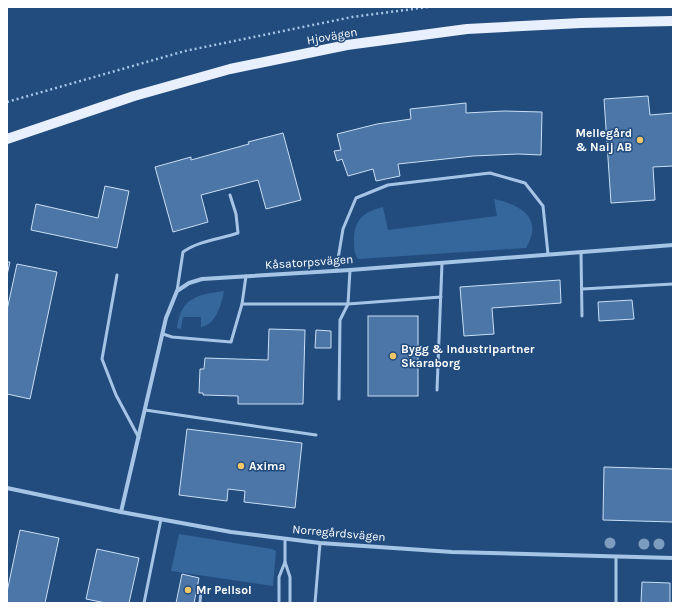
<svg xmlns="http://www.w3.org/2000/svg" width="680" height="610" font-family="Karla,sans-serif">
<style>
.green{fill:#35669c}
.building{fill:#4b76a7;stroke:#cadef5}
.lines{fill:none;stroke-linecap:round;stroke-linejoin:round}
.path{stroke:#a6c5e6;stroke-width:2.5;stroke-dasharray:2 3;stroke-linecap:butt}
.service{stroke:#a6c5e6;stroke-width:3}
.minor{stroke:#a6c5e6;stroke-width:4}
.primary{stroke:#e8f0fd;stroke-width:10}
.tree{fill:#7e9cbf}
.poi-dot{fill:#f2c768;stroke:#224c7e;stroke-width:1.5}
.labels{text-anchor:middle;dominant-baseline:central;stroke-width:3;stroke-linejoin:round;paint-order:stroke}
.street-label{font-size:12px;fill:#fff;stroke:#224c7e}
.poi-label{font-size:12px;font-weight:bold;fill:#fff;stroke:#224c7e;text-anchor:start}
</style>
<rect width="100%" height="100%" fill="#224c7e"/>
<g class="green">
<path d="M494,199C521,205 544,218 526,248L358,259C354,254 354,248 354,241C354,220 363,212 383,207L388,230L497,216Z"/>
<path d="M224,291C222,303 216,325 201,327V317H183L181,329L177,328C181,297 197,295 224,291Z"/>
<polygon points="179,534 272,549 276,551 273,586 171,571"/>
</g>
<g class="building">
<polygon points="648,96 650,115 673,113 673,166 653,167 655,200 611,203 604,99"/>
<polygon points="466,103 466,113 504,111 542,112 541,155 518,154 473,156 398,164 400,176 376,181 373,169 348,176 342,159 337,161 334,151 341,150 337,134 377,124 411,119 410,109"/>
<polygon points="283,133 301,200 266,209 258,180 201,195 208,222 173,232 155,167 191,157 191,160 249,144 248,142"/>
<polygon points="105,186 129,191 117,248 31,230 36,204 98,218"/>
<polygon points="7,262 10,262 7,275"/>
<polygon points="17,264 57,272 30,399 7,394 7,310"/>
<polygon points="560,280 561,303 492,308 494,334 464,336 460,287"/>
<polygon points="632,300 634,319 599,321 598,302"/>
<rect x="368" y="316" width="50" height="80"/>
<polygon points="269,329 305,330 303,404 238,404 238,396 203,395 203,393 199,393 200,369 204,369 205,358 268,360"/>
<polygon points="316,330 331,331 331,348 315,348"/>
<polygon points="187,429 302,443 295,508 244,502 245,491 228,489 227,501 179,495"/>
<polygon points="604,467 673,469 673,522 603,520"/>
<polygon points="20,530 59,538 45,603 7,603 7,592"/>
<polygon points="97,549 139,558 129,603 106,603 86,599"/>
<polygon points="182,574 199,578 194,603 176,603"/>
<polygon points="642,582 670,583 670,603 641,603"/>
</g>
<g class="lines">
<polyline class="path" points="7,102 185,51 352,17 428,7"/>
<g class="service">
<polyline points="581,252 582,316"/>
<polyline points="336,271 343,229 356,198 388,185 490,173 525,183 543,206 548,254"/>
<polyline points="117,275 102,359 116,395 139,438"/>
<polyline points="582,289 673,284"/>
<path d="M177,291L183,252C198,241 220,239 238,233L236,214L230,195"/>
<polyline points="242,304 348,304 441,297"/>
<polyline points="163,334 172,337 231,342 242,304 246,276"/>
<polyline points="437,390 442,263"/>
<polyline points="339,399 340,320 348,304 350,270"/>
<polyline points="145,410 316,435"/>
<polyline points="285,562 290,577 290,603"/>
<polyline points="144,603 161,519"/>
<polyline points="200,603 201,589"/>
<polyline points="279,603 279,577 285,562 285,539"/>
<polyline points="315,603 320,543"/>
<polyline points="616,603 616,557"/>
</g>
<g class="minor">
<polyline points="7,488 121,512 231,532 320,543 452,552 673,558"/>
<polyline points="121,512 166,318 177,291 189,283 202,279 350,270 673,245"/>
</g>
<polyline class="primary" points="7,139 134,96 230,69 347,45 467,29 581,23 673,21"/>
</g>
<g class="tree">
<circle cx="610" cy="543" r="5.5"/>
<circle cx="644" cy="544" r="5.5"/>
<circle cx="659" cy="544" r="5.5"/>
</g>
<g class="poi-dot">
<circle cx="640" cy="140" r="4"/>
<circle cx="393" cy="356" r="4"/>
<circle cx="241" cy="466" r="4"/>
<circle cx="188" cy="590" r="4"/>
</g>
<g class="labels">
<g class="street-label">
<text transform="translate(332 36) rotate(-10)">Hjovägen</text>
<text transform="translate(309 262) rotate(-4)">Kåsatorpsvägen</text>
<text transform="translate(339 533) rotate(5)">Norregårdsvägen</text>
</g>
<g class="poi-label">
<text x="632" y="133" text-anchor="end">Mellegård<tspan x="632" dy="14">&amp; Naij AB</tspan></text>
<text x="401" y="349">Bygg &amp; Industripartner<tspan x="401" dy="14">Skaraborg</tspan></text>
<text x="249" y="466">Axima</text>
<text x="196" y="590">Mr Pellsol</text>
</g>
</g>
<rect width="680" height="610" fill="none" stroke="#ffffff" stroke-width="16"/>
</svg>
